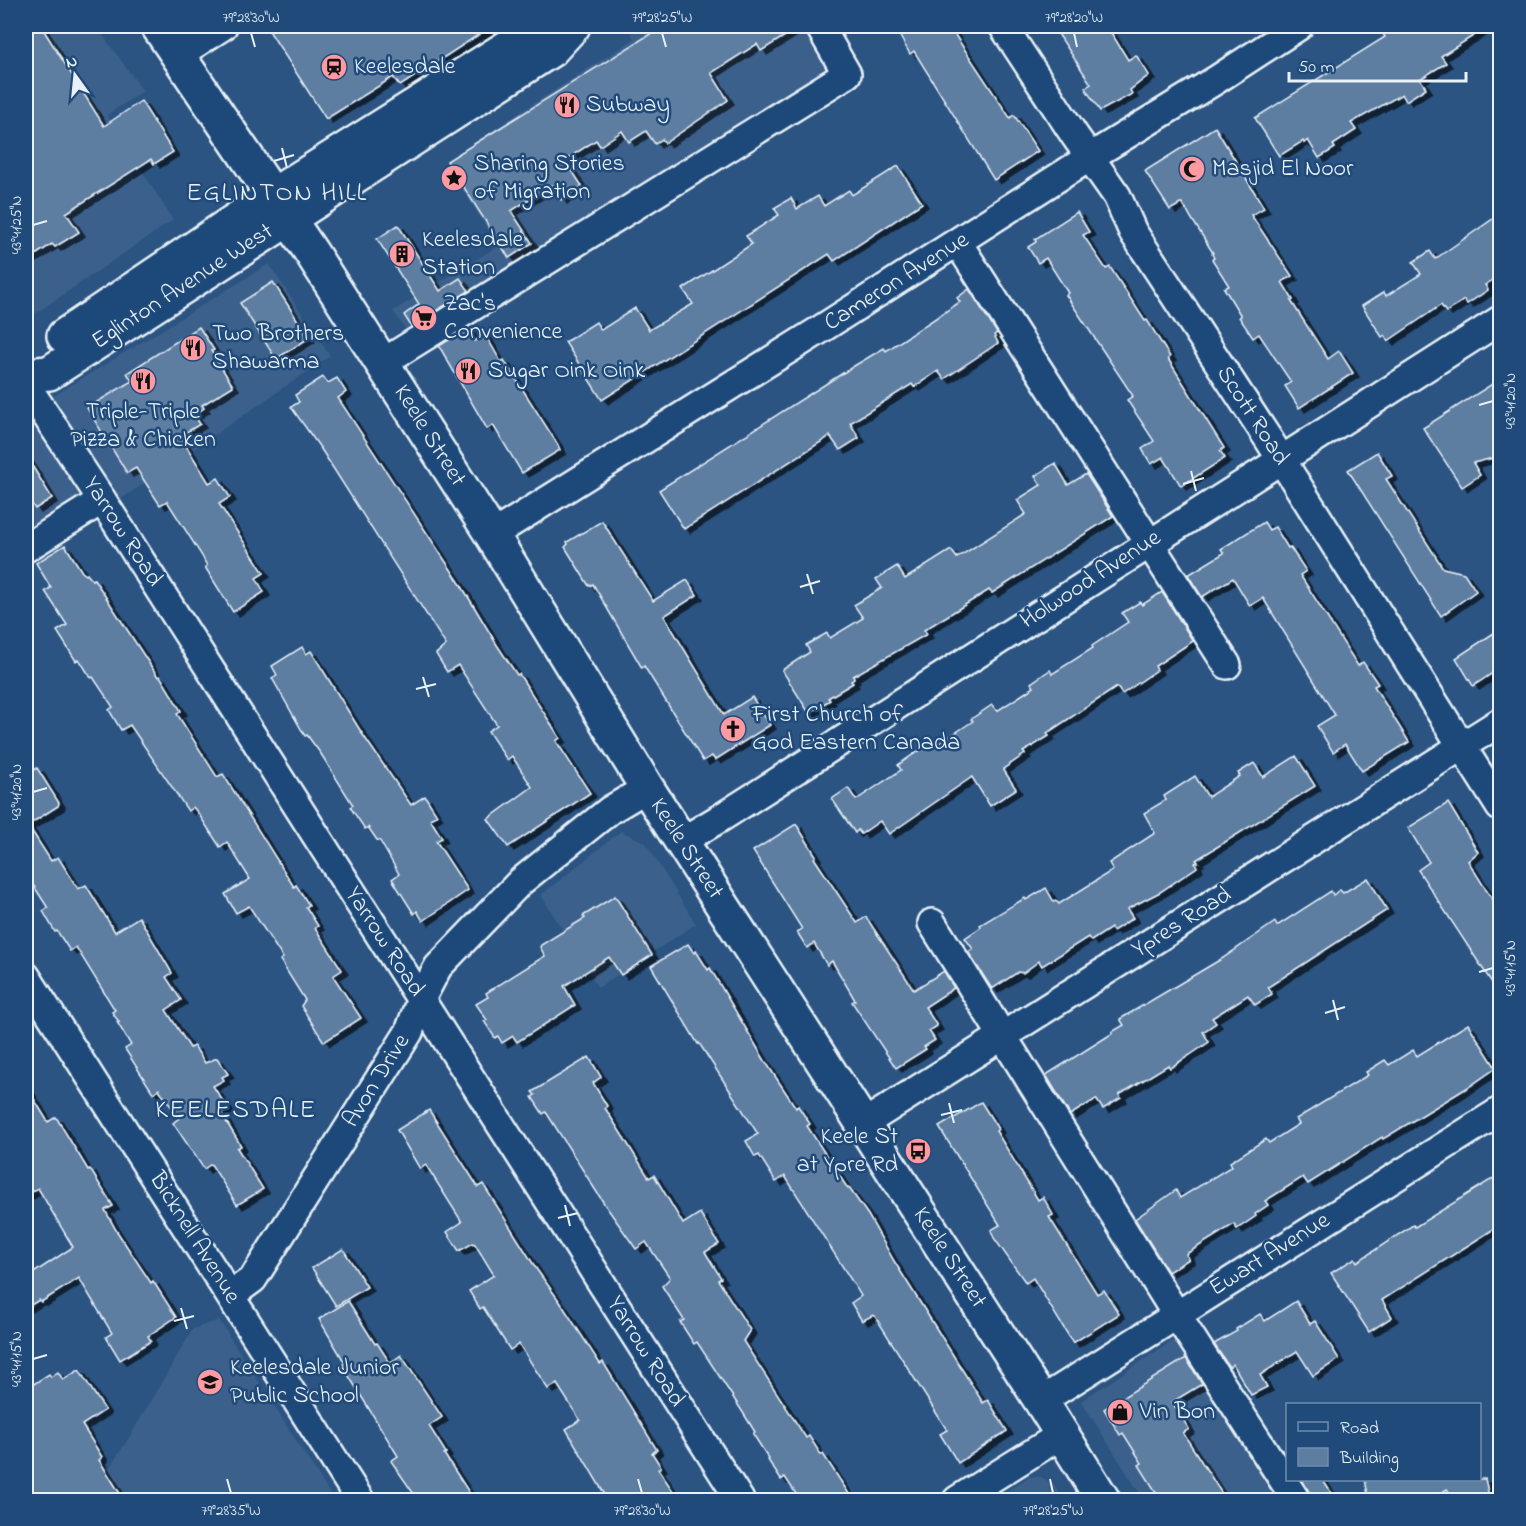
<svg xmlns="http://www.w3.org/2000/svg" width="1526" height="1526" font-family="'Indie Flower',sans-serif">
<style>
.built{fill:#3a608b}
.building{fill:#5d7da1;stroke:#e8f1f8;stroke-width:1.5;filter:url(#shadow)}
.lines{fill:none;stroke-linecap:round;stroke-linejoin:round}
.minor-casing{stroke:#e8f1f8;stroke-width:32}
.major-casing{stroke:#e8f1f8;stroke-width:38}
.minor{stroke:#1f4a7a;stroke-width:27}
.major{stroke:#1f4a7a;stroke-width:33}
.ticks{fill:none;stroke:#e8f1f8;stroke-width:2}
.labels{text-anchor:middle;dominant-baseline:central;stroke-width:5;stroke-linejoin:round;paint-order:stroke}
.poi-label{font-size:24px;fill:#e8f1f8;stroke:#1f4a7a;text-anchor:start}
.street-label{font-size:24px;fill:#e8f1f8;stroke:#1f4a7a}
.neighbourhood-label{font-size:26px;letter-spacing:1.5px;fill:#e8f1f8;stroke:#1f4a7a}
.neatline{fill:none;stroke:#e8f1f8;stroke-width:2}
.ticks-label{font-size:15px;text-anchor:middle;fill:#e8f1f8}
</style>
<defs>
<filter id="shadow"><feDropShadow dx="6" dy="4" stdDeviation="0" flood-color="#0009"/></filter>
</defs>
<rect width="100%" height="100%" fill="#2b5482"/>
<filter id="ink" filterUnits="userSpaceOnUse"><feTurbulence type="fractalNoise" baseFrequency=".0167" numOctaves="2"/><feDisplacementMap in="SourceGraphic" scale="12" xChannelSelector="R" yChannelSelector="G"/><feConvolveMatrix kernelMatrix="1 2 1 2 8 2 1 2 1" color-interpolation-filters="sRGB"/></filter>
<g filter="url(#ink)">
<g class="built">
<polygon points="26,26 96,26 100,31 143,91 107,115 173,220 26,320"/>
<polygon points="627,26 836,26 827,31 850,75 421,352 393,311 498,246 445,161 634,39"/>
<polygon points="269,264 330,356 86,523 26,562 26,413"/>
<polygon points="621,831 645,842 696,924 598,988 541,895"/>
<polygon points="219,1320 334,1500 68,1500 103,1478 130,1436 193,1329"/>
<polygon points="1186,1332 1290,1500 1144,1500 1081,1401"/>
<polygon points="1034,1476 1041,1477 1054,1484 1064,1500 993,1500 1027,1478"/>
</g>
<g class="building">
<polygon points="26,26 41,26 104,126 141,101 173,152 154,164 151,159 66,213 79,232 55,247 52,244 26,261"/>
<polygon points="266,26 492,26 400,86 393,77 326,119"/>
<polygon points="663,26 801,26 761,51 757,44 711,73 728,100 665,143 662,139 655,144 646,131 629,142 622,131 600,146 596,140 565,160 582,186 561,200 552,185 511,211 532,243 509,258 447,161"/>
<polygon points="894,26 949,26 1010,118 1014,115 1038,151 994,180 914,51 910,54"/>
<polygon points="1053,26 1107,26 1128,60 1136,55 1149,75 1130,90 1132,94 1100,111 1085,88 1091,84"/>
<polygon points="1393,26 1489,26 1441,56 1446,63 1420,79 1426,88 1406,101 1402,94 1351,123 1356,130 1333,145 1335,148 1319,158 1308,140 1304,143 1303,141 1279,156 1255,118 1385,37 1382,32"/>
<polygon points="1215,127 1264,208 1251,215 1292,276 1282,282 1293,300 1291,301 1328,359 1339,351 1353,373 1299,408 1285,386 1291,382 1259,334 1253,338 1239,317 1241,316 1224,288 1229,286 1212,259 1214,258 1212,254 1213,253 1182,203 1170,210 1145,171"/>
<polygon points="898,166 922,203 834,261 829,254 602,400 565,342 596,322 601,330 635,308 649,330 693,304 683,289 752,244 746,236 779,215 774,208 791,198 797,209 818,196 824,206 849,190 852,195"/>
<polygon points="1077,212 1089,232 1083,235 1106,269 1110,267 1145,321 1147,320 1170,357 1168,359 1224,448 1220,451 1225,458 1181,486 1163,457 1151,464 1142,449 1154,441 1127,400 1133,396 1066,295 1068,293 1046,258 1038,263 1028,247 1036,242 1035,239"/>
<polygon points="1500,214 1500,275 1485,285 1488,290 1467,304 1464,300 1446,312 1441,305 1388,341 1385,335 1382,337 1362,306 1384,292 1386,296 1421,274 1413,262 1430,251 1435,259"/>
<polygon points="398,225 440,291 460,278 469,291 411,326 404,315 419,304 377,239"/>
<polygon points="273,282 309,338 276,359 240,303"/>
<polygon points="969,289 997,333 994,335 998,343 944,379 938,371 914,387 912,384 850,423 859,438 840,450 830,436 684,529 659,490 854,366 884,348 886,351 960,302 957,298"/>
<polygon points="199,327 214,350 211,351 233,386 202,405 204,408 194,415 200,424 180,436 209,483 218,478 230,497 219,504 264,573 256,578 264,592 233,612 205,567 207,566 202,556 167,501 160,505 136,468 127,473 87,408 132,381 127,373"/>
<polygon points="468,328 475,341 485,334 501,362 504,360 558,445 560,450 522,473 493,425 487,429 439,346"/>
<polygon points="323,377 328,383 337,378 346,392 338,398 461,585 497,645 517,675 519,674 560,738 556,741 590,793 508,847 488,819 532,787 512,756 507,760 488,731 497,725 458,665 447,672 436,654 446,645 321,449 291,407 299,402 295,395"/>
<polygon points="1500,379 1500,453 1493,458 1473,463 1480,475 1462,487 1423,428"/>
<polygon points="1377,452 1392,476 1386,479 1443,568 1464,573 1476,591 1441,616 1348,470"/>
<polygon points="26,456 52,498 35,509 26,495"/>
<polygon points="1055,463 1068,485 1086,474 1113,516 992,593 989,590 924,630 927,634 853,676 854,679 851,681 853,683 828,698 830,700 809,713 782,670 810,652 806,645 827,633 830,638 863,618 854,605 882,588 876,579 897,566 905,579 951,550 957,558 1026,514 1017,500 1041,485 1035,476"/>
<polygon points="602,521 653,601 687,580 697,595 664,616 724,715 752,697 770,725 715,760 712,756 703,761 644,666 642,668 593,584 589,586 565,547 568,544 567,542"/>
<polygon points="1264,522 1269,530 1275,527 1288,548 1290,547 1306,571 1300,575 1358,666 1363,662 1378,684 1374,686 1409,742 1362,771 1345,744 1333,752 1317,726 1335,715 1263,598 1250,606 1233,578 1202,597 1188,575 1224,553 1221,549"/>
<polygon points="65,545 82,572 86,575 87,574 92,580 94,579 158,677 160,676 181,711 177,714 217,777 223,774 294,887 296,885 309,905 306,907 318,926 315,928 342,970 333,976 361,1018 324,1042 301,1006 305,1000 280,960 283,958 249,906 236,913 225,894 250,879 227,842 220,847 198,813 193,807 188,811 130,725 121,730 109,710 113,707 93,677 91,678 79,659 76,661 57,631 67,625 45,591 51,588 36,563"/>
<polygon points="1162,592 1193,641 1155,666 1157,670 1122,694 1117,687 1047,733 1049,736 1023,752 1025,754 1003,769 1016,789 990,806 972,777 889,834 880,821 861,834 858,830 855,833 832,799 848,788 856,800 901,770 898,765 914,754 938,740 940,743 973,721 971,719 992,705 997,711 1034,687 1031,683 1050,670 1052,674 1093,648 1092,646 1128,622 1122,613 1140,602 1142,605"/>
<polygon points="1500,629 1500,668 1473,686 1456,658"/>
<polygon points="302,647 306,654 311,651 363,735 411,805 425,796 437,815 430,819 442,838 436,841 468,890 423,921 417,911 414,914 392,879 399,874 380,841 377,840 368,827 365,829 350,807 353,805 321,754 307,735 305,736 272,678 277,675 272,666"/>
<polygon points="1296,756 1315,786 1196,860 1198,862 1195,863 1197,867 1160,892 1127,909 1133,918 1113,931 1111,928 1091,941 1088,937 1042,966 1039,961 1023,973 1018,972 992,989 968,952 973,949 965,938 981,927 980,925 1025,898 1026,900 1046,888 1054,902 1056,901 1059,904 1113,870 1109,863 1155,833 1144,813 1166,800 1164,796 1195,776 1208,797 1240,776 1238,773 1254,763 1263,777"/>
<polygon points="37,768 59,803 58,806 28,825 51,861 58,857 78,889 86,885 115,932 139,917 172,973 166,977 181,1000 166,1010 190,1048 194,1046 205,1063 217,1058 228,1074 222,1077 224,1080 213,1086 228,1109 221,1113 241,1146 237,1148 263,1189 237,1205 211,1164 204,1169 173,1123 179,1118 159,1089 153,1093 125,1049 131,1045 117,1022 119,1022 112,1012 115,1010 76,947 70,951 57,931 55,932 43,911 48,908 26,874 26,775"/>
<polygon points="1448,803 1478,852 1468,861 1500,912 1500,995 1418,870 1429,862 1408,828"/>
<polygon points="796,824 816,856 814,858 857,923 866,917 914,990 944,971 954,988 925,1007 937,1026 929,1031 935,1040 924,1047 926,1049 896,1068 852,1002 855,1000 832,961 827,965 814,943 807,948 797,932 802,929 753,851"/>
<polygon points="1368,878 1387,910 1268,987 1272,994 1255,1005 1248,995 1212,1018 1216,1023 1203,1032 1209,1042 1190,1055 1170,1068 1168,1065 1119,1095 1121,1098 1103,1109 1096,1099 1070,1115 1046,1075 1113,1033 1112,1032 1124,1025 1120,1019 1223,958 1275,922 1277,926 1331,891 1333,895 1340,890 1343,893"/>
<polygon points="615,896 652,955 621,975 609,957 564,986 575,1005 517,1042 513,1036 502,1043 498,1036 495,1038 484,1021 487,1020 476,1004 488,997 486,993 545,956 540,947 541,945 585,918 583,916"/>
<polygon points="688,944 694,953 696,951 708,970 710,968 765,1061 796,1108 798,1106 810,1124 807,1126 848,1189 849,1188 868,1215 894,1261 983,1403 988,1400 1007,1431 958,1463 940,1434 947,1430 875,1316 873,1315 862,1321 851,1303 861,1296 860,1294 785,1176 776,1182 759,1155 755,1157 746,1141 758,1134 699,1043 698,1044 651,966"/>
<polygon points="1468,1024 1496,1068 1470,1086 1383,1139 1382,1137 1308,1184 1303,1177 1265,1201 1268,1205 1255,1214 1256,1216 1237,1229 1234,1224 1186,1254 1189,1259 1168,1272 1135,1219 1176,1190 1180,1198 1232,1166 1230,1162 1266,1139 1269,1143 1299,1124 1296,1119 1368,1075 1366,1072 1385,1060 1389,1065 1413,1050 1417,1056"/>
<polygon points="589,1057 601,1077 593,1083 607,1106 605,1108 649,1178 654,1175 683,1224 700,1213 719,1244 705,1252 721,1278 718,1280 750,1330 743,1341 806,1438 809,1436 821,1455 823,1454 853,1500 800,1500 785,1477 781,1480 768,1460 769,1459 753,1434 755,1432 742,1411 697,1342 694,1344 680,1322 684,1320 662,1286 670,1278 646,1242 636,1249 605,1205 546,1112 543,1114 532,1097 535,1095 532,1092"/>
<polygon points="26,1086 48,1122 56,1117 88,1170 90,1169 113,1206 105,1210 116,1230 151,1283 153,1281 176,1317 148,1336 151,1341 120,1360 106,1337 112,1333 79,1278 41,1302 39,1300 26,1308 26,1278 73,1247 38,1188 26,1196"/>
<polygon points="981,1102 998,1129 996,1131 1038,1200 1043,1197 1053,1215 1049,1217 1097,1294 1104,1290 1119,1314 1073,1343 1033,1278 1026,1283 994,1238 991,1230 1000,1225 939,1127"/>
<polygon points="429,1110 478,1187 483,1184 537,1270 560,1302 600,1364 603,1362 657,1450 652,1453 661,1467 658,1469 679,1500 608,1500 566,1429 580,1420 557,1384 548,1389 519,1344 510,1350 483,1307 480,1309 469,1291 494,1275 475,1244 473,1243 459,1251 447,1232 462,1222 426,1165 420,1169 397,1130"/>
<polygon points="1500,1174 1500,1225 1382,1300 1392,1317 1369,1332 1331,1273 1355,1258 1357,1262 1413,1225 1415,1227"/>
<polygon points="343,1249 367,1287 336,1306 312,1268"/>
<polygon points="348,1301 375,1344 377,1343 390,1363 401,1355 442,1417 429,1426 446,1453 444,1454 474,1500 418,1500 391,1461 398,1456 342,1365 345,1363 319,1319"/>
<polygon points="1296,1301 1310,1324 1315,1321 1339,1359 1313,1376 1297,1351 1260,1375 1267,1387 1251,1395 1233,1364 1229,1367 1214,1344 1237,1331 1236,1329 1260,1314 1265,1321"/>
<polygon points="1186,1358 1202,1384 1172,1402 1189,1429 1183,1433 1226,1500 1161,1500 1139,1465 1142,1463 1123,1433 1120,1435 1104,1409"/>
<polygon points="79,1370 105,1410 82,1425 102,1457 99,1460 124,1500 36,1500 26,1484 26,1389 49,1374 51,1377 58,1372 63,1380"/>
<polygon points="1302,1479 1322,1479 1336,1500 1312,1500 1309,1492"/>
<polygon points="1365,1479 1485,1479 1490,1500 1455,1500 1447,1489 1430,1500 1369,1500"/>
</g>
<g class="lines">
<defs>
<g id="minor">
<polyline points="1003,26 1075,136 1117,196 1133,232 1269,440 1500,807"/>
<polyline points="179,54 223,26"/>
<polyline points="958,243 1227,665"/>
<polyline points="382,363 847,74 820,27 823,26"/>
<polyline points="26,385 102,500 740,1500"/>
<polyline points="492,535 818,331 1090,157 1216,80 1299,26"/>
<polyline points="26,548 102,500"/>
<polyline points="682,841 722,817 1500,320"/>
<polyline points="932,923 1176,1314 1296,1500"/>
<polyline points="26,976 360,1500"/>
<polyline points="863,1124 1500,722"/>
<polyline points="231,1295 253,1279 409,1032 421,999 438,967 520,882 610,810 647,788"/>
<polyline points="1041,1401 1500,1111"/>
<polyline points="957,1500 1061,1435"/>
</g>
<g id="major">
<polyline points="158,26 311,252 382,363 492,535 647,788 1041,1401 1103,1500"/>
<polyline points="64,336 273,195 530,33 553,26"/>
<path d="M26,375L49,373C216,264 384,158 551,50L573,26"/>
</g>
</defs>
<use href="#minor" class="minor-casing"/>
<use href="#major" class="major-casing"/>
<use href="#minor" class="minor"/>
<use href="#major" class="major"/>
</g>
</g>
<path class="ticks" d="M251,33L255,47M662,33L666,47M1074,33L1077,47M282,148L287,168M274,161L294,155M33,225L47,221M1479,405L1493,401M1191,471L1196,491M1183,484L1204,478M807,574L813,594M800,587L820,581M423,677L429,697M416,689L436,684M33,792L47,788M1479,972L1493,968M1333,1000L1338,1020M1325,1013L1345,1007M949,1103L954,1123M941,1115L962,1110M565,1205L570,1226M558,1218L578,1213M181,1308L187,1329M174,1321L194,1316M33,1359L47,1355M227,1479L231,1493M638,1479L642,1493M1050,1479L1053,1493"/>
<defs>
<symbol id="station-disc" viewBox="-11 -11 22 22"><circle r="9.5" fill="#ff9aa2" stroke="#1f4a7a"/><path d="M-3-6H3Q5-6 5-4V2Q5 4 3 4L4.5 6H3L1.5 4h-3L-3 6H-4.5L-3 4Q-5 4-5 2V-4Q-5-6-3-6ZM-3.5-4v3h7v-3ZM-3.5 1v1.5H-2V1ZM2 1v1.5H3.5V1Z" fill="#111"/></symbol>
<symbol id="restaurant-disc" viewBox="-11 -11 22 22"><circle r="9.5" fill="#ff9aa2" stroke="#1f4a7a"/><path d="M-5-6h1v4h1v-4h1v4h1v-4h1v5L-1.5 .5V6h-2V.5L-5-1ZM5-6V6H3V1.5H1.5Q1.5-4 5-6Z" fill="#111"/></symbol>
<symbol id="mosque-disc" viewBox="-11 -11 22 22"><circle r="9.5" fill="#ff9aa2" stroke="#1f4a7a"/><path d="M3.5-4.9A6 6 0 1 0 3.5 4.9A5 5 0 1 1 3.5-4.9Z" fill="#111"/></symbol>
<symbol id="sight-disc" viewBox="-11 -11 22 22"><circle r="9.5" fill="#ff9aa2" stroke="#1f4a7a"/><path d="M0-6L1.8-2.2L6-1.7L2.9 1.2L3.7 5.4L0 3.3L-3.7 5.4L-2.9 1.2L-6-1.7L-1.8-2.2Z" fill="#111"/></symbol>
<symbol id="building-disc" viewBox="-11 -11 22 22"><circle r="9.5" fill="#ff9aa2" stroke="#1f4a7a"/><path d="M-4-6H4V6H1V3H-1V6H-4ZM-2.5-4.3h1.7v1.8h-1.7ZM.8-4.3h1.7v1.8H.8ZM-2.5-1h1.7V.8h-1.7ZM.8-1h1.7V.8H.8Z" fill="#111"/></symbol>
<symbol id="supermarket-disc" viewBox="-11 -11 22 22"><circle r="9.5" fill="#ff9aa2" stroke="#1f4a7a"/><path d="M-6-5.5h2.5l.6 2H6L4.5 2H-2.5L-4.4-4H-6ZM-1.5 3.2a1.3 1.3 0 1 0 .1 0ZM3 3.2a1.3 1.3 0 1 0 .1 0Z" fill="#111"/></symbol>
<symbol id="church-disc" viewBox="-11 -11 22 22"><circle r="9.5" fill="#ff9aa2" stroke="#1f4a7a"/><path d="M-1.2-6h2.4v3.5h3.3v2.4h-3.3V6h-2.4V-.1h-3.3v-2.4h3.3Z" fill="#111"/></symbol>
<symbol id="bus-disc" viewBox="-11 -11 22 22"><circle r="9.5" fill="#ff9aa2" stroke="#1f4a7a"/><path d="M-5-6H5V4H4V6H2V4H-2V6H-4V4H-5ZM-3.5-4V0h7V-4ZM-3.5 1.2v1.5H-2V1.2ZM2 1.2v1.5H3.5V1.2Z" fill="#111"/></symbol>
<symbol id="school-disc" viewBox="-11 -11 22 22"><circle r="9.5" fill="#ff9aa2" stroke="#1f4a7a"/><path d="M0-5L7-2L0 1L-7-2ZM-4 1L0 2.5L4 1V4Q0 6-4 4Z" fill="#111"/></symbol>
<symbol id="shop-disc" viewBox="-11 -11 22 22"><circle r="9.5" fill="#ff9aa2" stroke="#1f4a7a"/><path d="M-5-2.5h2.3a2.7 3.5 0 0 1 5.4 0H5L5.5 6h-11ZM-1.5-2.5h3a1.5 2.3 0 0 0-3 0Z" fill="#111"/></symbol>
</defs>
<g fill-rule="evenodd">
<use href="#station-disc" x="319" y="52" width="30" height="30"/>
<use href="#restaurant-disc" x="552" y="90" width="30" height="30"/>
<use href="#mosque-disc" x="1177" y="154" width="30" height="30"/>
<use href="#sight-disc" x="439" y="163" width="30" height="30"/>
<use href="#building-disc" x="387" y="239" width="30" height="30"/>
<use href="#supermarket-disc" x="409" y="303" width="30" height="30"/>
<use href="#restaurant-disc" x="178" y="333" width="30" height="30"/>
<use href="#restaurant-disc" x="453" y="356" width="30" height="30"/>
<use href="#restaurant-disc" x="128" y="366" width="30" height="30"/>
<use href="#church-disc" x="718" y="714" width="30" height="30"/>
<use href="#bus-disc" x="903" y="1136" width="30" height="30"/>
<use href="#school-disc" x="195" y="1367" width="30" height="30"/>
<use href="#shop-disc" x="1105" y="1397" width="30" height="30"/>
</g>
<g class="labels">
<g class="poi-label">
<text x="354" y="67">Keelesdale</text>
<text x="586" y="105">Subway</text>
<text x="474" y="164">Sharing Stories<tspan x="474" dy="28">of Migration</tspan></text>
<text x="1212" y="169">Masjid El Noor</text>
<text x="422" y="240">Keelesdale<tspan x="422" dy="28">Station</tspan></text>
<text x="444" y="304">Zac's<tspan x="444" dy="28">Convenience</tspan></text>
<text x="212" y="334">Two Brothers<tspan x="212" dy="28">Shawarma</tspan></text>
<text x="488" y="371">Sugar Oink Oink</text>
<text x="143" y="412" text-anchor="middle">Triple-Triple<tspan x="143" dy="28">Pizza &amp; Chicken</tspan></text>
<text x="752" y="715">First Church of<tspan x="752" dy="28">God Eastern Canada</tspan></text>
<text x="898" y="1137" text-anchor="end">Keele St<tspan x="898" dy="28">at Ypre Rd</tspan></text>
<text x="230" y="1368">Keelesdale Junior<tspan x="230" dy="28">Public School</tspan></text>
<text x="1140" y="1412">Vin Bon</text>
</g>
<g class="street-label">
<text transform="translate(897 282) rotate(-32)">Cameron Avenue</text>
<text transform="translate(183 287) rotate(-33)">Eglinton Avenue West</text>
<text transform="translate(1252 416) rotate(57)">Scott Road</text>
<text transform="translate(429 436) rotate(58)">Keele Street</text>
<text transform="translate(122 532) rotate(57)">Yarrow Road</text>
<text transform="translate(1091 580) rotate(-33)">Holwood Avenue</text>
<text transform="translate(686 849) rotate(57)">Keele Street</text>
<text transform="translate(1182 923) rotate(-32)">Ypres Road</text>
<text transform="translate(384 942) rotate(57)">Yarrow Road</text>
<text transform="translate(377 1081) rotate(-58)">Avon Drive</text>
<text transform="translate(194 1238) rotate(58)">Bicknell Avenue</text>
<text transform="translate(1270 1255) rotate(-32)">Ewart Avenue</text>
<text transform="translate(949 1258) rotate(57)">Keele Street</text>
<text transform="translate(645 1352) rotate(58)">Yarrow Road</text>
</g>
<g class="neighbourhood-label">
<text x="277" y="194">EGLINTON HILL</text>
<text x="236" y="1111">KEELESDALE</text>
</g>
</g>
<rect width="1526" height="1526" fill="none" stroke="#1f4a7a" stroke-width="66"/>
<rect x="1286" y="1403" width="195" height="78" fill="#1f4a7a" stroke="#6f8dac" stroke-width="1.5"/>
<rect x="1298" y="1422" width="30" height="9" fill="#1f4a7a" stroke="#6f8dac" stroke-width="1.5"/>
<text x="1340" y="1433" font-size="18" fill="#e8f1f8">Road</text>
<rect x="1298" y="1448" width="30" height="18" fill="#5d7da1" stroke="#6f8dac" stroke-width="1.5"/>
<text x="1340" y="1463" font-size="18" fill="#e8f1f8">Building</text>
<g transform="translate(75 75) rotate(345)" stroke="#1f4a7a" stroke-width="4.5" paint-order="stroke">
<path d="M0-4.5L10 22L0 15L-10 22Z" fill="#e8f1f8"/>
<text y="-9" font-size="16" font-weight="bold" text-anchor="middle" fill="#e8f1f8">N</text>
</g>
<path d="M1289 72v9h177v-9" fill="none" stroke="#e8f1f8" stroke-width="3"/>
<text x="1298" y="72" font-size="18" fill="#e8f1f8" stroke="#1f4a7a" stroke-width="4.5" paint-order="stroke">50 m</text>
<rect x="33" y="33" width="1460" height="1460" class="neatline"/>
<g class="ticks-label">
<text x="251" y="22">79°28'30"W</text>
<text x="662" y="22">79°28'25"W</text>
<text x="1074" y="22">79°28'20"W</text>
<text transform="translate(16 225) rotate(-90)" y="5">43°41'25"N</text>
<text transform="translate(1510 401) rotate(-90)" y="5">43°41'20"N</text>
<text transform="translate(16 792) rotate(-90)" y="5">43°41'20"N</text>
<text transform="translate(1510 968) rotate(-90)" y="5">43°41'15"N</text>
<text transform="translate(16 1359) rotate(-90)" y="5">43°41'15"N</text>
<text x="231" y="1515">79°28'35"W</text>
<text x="642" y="1515">79°28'30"W</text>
<text x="1053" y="1515">79°28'25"W</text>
</g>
</svg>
